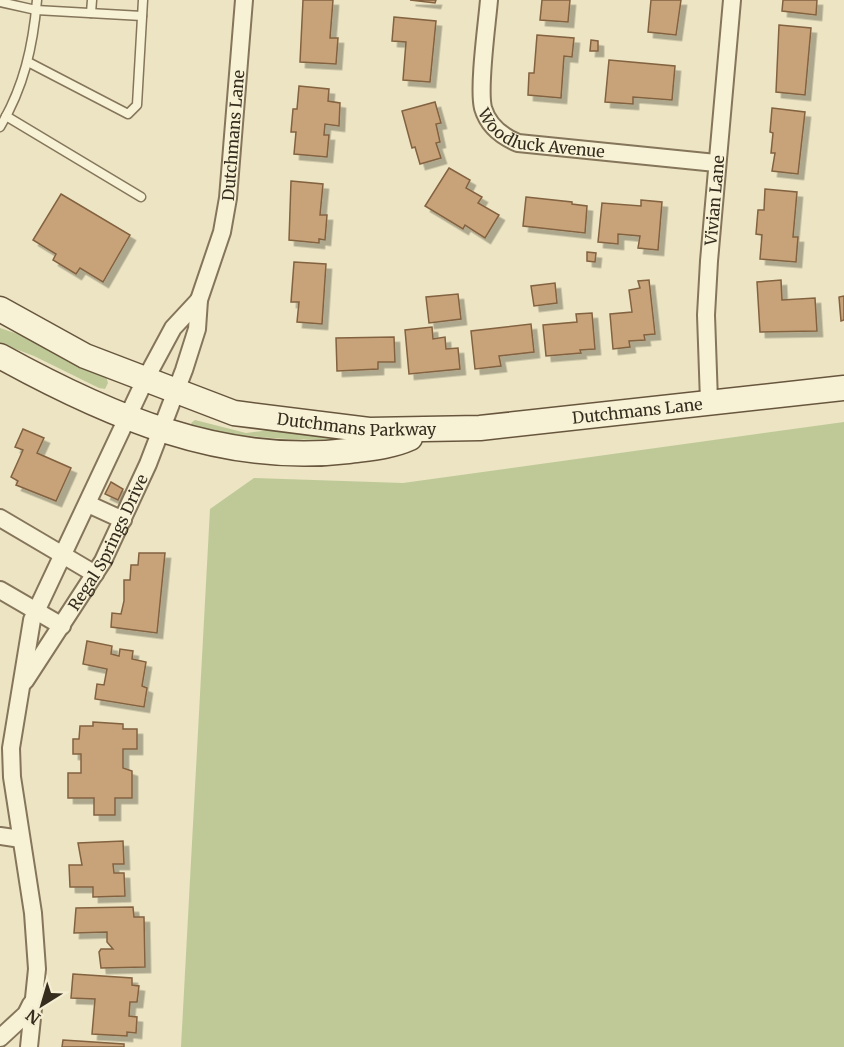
<svg xmlns="http://www.w3.org/2000/svg" width="844" height="1047" font-family="Merriweather,serif">
<style>
.green{fill:#bec997}
.building{fill:#c8a379;stroke:#836241;stroke-width:1.5;filter:url(#shadow)}
.lines{fill:none;stroke-linecap:round;stroke-linejoin:round}
.lane-casing{stroke:#85755a;stroke-width:11}
.street-casing{stroke:#85755a;stroke-width:20}
.secondary-casing{stroke:#67563d;stroke-width:27}
.lane{stroke:#f7f1d5;stroke-width:8}
.street{stroke:#f7f1d5;stroke-width:16}
.secondary{stroke:#f7f1d5;stroke-width:24}
.labels{text-anchor:middle;dominant-baseline:central;stroke-width:4.5;stroke-linejoin:round;paint-order:stroke}
.street-label{font-size:16px;fill:#352c1e;stroke:#f4edd1}
</style>
<defs>
<filter id="shadow"><feDropShadow dx="5.5" dy="5.5" stdDeviation="0" flood-color="#0004"/></filter>
</defs>
<rect width="100%" height="100%" fill="#ece4c2"/>
<g class="green">
<polygon points="0,328 29,338 106,376 108,383 105,389 99,388 34,356 0,343"/>
<path d="M195,420L246,433L280,429L364,437C306,443 251,438 194,428L191,423Z"/>
<polygon points="844,422 844,1047 181,1047 210,509 254,478 403,483"/>
</g>
<g class="building">
<polygon points="303,0 333,0 330,38 338,38 336,64 300,62"/>
<polygon points="410,0 436,0 435,3"/>
<polygon points="542,0 570,0 568,22 540,20"/>
<polygon points="651,0 681,0 676,35 648,32"/>
<polygon points="783,0 817,0 816,15 782,11"/>
<polygon points="394,17 436,21 430,82 403,80 406,42 392,41"/>
<polygon points="779,25 811,28 805,95 776,92"/>
<polygon points="537,35 574,38 572,57 564,56 561,98 528,95 529,73 534,73"/>
<polygon points="591,40 598,41 598,51 590,51"/>
<polygon points="609,60 675,66 672,100 633,97 633,104 605,102"/>
<polygon points="299,86 329,89 328,101 340,103 339,126 325,124 324,135 329,135 327,157 294,154 296,132 291,132 293,109 297,109"/>
<polygon points="435,102 441,123 436,124 440,142 436,143 441,158 420,164 415,147 412,148 402,111"/>
<polygon points="772,108 805,112 798,174 772,171 775,153 771,153 773,133 770,132"/>
<polygon points="449,168 470,180 466,188 482,197 478,203 499,215 485,238 465,225 463,229 425,206"/>
<polygon points="291,181 323,184 320,215 327,215 325,240 319,239 319,243 289,240"/>
<polygon points="765,189 797,192 793,237 798,237 796,262 760,259 762,235 756,234 758,210 764,210"/>
<polygon points="61,194 130,235 103,282 80,268 76,274 53,260 56,254 33,240"/>
<polygon points="526,197 572,202 572,204 587,206 585,233 523,226"/>
<polygon points="641,200 662,202 658,250 638,248 640,236 618,234 618,244 598,242 602,203 641,206"/>
<polygon points="587,252 596,253 595,262 587,261"/>
<polygon points="294,262 326,264 322,324 297,322 299,302 291,302"/>
<polygon points="649,280 655,334 644,335 645,340 629,341 630,347 613,349 610,314 632,312 629,290 640,288 638,281"/>
<polygon points="781,280 782,300 815,298 817,331 760,332 757,282"/>
<polygon points="555,283 557,303 534,306 531,286"/>
<polygon points="458,294 461,319 429,323 426,297"/>
<polygon points="844,296 844,320 841,321 839,297"/>
<polygon points="592,313 595,349 580,350 581,353 546,356 543,325 577,322 576,314"/>
<polygon points="531,324 534,352 499,356 501,366 475,369 471,331"/>
<polygon points="432,327 433,339 445,337 446,349 458,348 460,369 409,374 405,330"/>
<polygon points="394,337 395,362 378,362 378,369 337,371 336,338"/>
<polygon points="23,429 44,438 37,453 71,468 56,501 16,485 18,481 11,477 23,450 15,447"/>
<polygon points="111,482 123,489 118,500 105,494"/>
<polygon points="139,553 165,553 157,633 111,627 112,613 121,614 124,601 124,580 130,580 131,565 138,565"/>
<polygon points="87,641 112,646 111,654 119,656 120,649 133,651 132,659 146,662 142,686 147,688 144,707 95,699 97,684 104,685 107,669 83,664"/>
<polygon points="93,722 123,724 123,729 137,729 137,749 123,749 123,768 132,771 132,798 115,798 115,815 94,815 94,798 68,798 68,773 81,773 81,754 73,754 73,739 79,739 80,726 93,726"/>
<polygon points="123,841 124,864 113,864 114,873 124,873 125,896 93,897 93,887 70,887 69,865 82,865 78,843"/>
<polygon points="133,907 134,917 144,917 145,967 101,968 99,952 101,949 113,949 107,942 107,932 74,933 76,908"/>
<polygon points="73,974 132,978 132,985 139,986 137,1002 130,1002 129,1016 137,1017 136,1033 127,1032 127,1036 92,1034 95,999 71,998"/>
<polygon points="63,1040 124,1044 124,1047 62,1047"/>
</g>
<g class="lines">
<defs>
<g id="lane">
<polyline points="0,2 36,10 142,16"/>
<polyline points="91,13 92,0"/>
<polyline points="28,62 128,114 137,105 143,0"/>
<polyline points="6,116 141,197"/>
<path d="M0,127C24,87 33,46 37,0"/>
</g>
<g id="street">
<path id="s1" d="M489,0C487,24 478,87 483,108C488,125 501,136 518,143L716,163"/>
<path id="s2" d="M709,401L706,315L709,261L732,0"/>
<polyline points="88,504 123,520"/>
<polyline points="0,518 95,574"/>
<polyline points="0,590 62,626"/>
<path id="s3" d="M25,681L103,561L148,464L184,370L197,329L199,300L222,232L228,198L244,0"/>
<polyline points="0,836 21,839"/>
<polyline points="0,1038 26,1014 31,1004"/>
<polyline points="29,1047 37,969 33,913 12,777 11,748 32,620 145,380 173,328 199,300"/>
</g>
<g id="secondary">
<path id="s4" d="M0,309L85,356L234,413L369,430L480,428L844,388"/>
<path d="M0,356C107,415 223,466 348,451C370,448 390,447 410,438"/>
</g>
</defs>
<use href="#lane" class="lane-casing"/>
<use href="#street" class="street-casing"/>
<use href="#secondary" class="secondary-casing"/>
<use href="#lane" class="lane"/>
<use href="#street" class="street"/>
<use href="#secondary" class="secondary"/>
</g>
<g class="labels">
<g class="street-label">
<text stroke="none"><textPath href="#s1" startOffset="178">Woodluck Avenue</textPath></text>
<text stroke="none"><textPath href="#s3" startOffset="592">Dutchmans Lane</textPath></text>
<text stroke="none"><textPath href="#s2" startOffset="201">Vivian Lane</textPath></text>
<text stroke="none"><textPath href="#s4" startOffset="662">Dutchmans Lane</textPath></text>
<text stroke="none"><textPath href="#s4" startOffset="380">Dutchmans Parkway</textPath></text>
<text stroke="none"><textPath href="#s3" startOffset="162">Regal Springs Drive</textPath></text>
</g>
</g>
<g transform="translate(42 1005) rotate(217)" stroke="#f4edd1" stroke-width="4.5" paint-order="stroke">
<path d="M0-4.5L10 22L0 15L-10 22Z" fill="#352c1e"/>
<text y="-9" font-size="16" font-weight="bold" text-anchor="middle" fill="#352c1e">N</text>
</g>
</svg>
